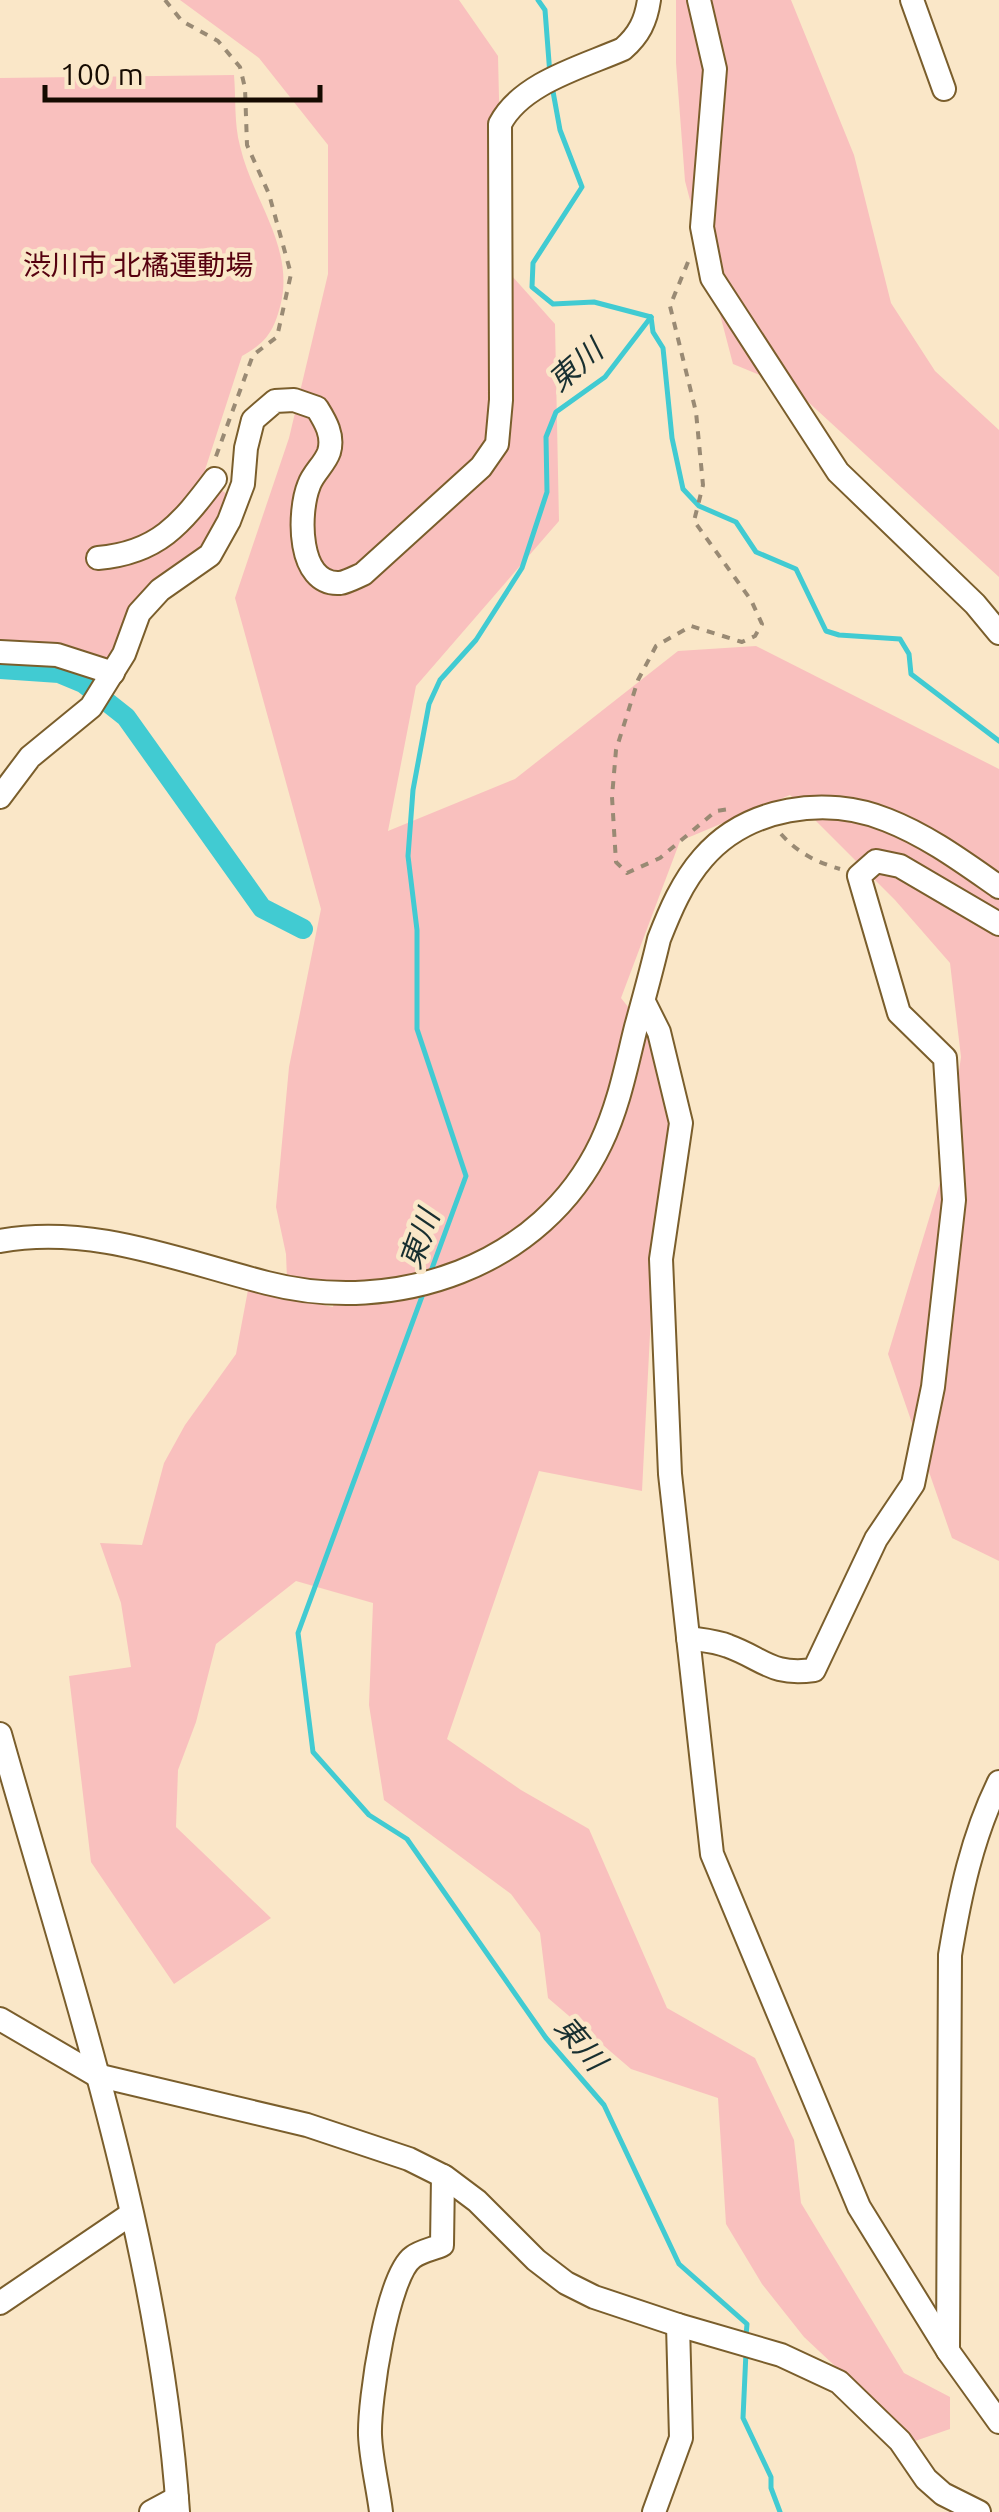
<svg xmlns="http://www.w3.org/2000/svg" width="999" height="2512" font-family="Ubuntu,'Noto Sans JP',sans-serif">
<style>
.green{fill:#f9c0be}
.lines{fill:none;stroke-linecap:round;stroke-linejoin:round}
.stream{stroke:#41cbd2;stroke-width:5}
.canal{stroke:#41cbd2;stroke-width:20}
.minor-casing{stroke:#7a5e2c;stroke-width:26}
.path{stroke:#998a74;stroke-width:4;stroke-dasharray:8 8;stroke-linecap:butt}
.minor{stroke:#fff;stroke-width:22}
.labels{text-anchor:middle;dominant-baseline:central;stroke-width:9;stroke-linejoin:round;paint-order:stroke}
.park-label{font-size:28px;fill:#56000f;stroke:#fae7c8}
.water-label{font-size:30px;font-style:italic;fill:#182f30;stroke:#fae7c8}
</style>
<rect width="100%" height="100%" fill="#fae7c8"/>
<g class="green">
<polygon points="180,0 459,0 498,56 503,266 555,324 559,521 416,686 388,831 515,779 678,651 756,646 999,769 999,1561 952,1538 888,1354 945,1166 961,1057 950,963 895,900 790,795 680,841 621,998 660,1047 676,1122 654,1256 642,1491 539,1471 447,1739 521,1790 589,1829 667,2008 755,2058 794,2140 801,2203 904,2373 950,2397 950,2429 915,2441 804,2337 762,2284 726,2224 718,2098 631,2069 548,1998 540,1933 511,1894 384,1800 369,1705 373,1603 296,1581 216,1644 196,1722 178,1770 176,1827 271,1918 174,1984 91,1862 69,1676 131,1667 121,1603 100,1543 142,1545 164,1463 185,1425 236,1354 248,1290 333,1307 335,1296 287,1279 286,1254 276,1207 289,1067 321,909 235,598 289,438 328,274 328,145 259,58"/>
<polygon points="676,0 791,0 854,155 891,303 935,371 999,430 999,577 794,389 733,364 685,181 676,63"/>
<path d="M234,75C236,98 234,124 240,146C252,199 294,246 281,303C274,331 267,342 242,356L205,470V479L230,496L216,534L114,658L105,665L0,647V78Z"/>
</g>
<g class="lines">
<g class="stream">
<polyline points="538,0 545,10 550,75"/>
<polyline points="552,86 560,130 582,187 533,263 532,287 553,304 594,302 651,317"/>
<polyline points="651,317 653,332 663,348 672,438 683,489 699,506 736,522 756,552 796,569 826,631 839,635 900,639 909,654 911,674 999,741"/>
<polyline points="431,1271 466,1176 417,1029 417,930 408,856 413,790 429,704 440,680 476,640 522,568 547,492 546,437 556,412 605,377 651,317"/>
<polyline points="424,1291 298,1633 313,1752 369,1815 407,1839 546,2038 604,2105 679,2264 747,2324 746,2336"/>
<polyline points="746,2352 743,2418 771,2477 771,2488 780,2512"/>
</g>
<polyline class="canal" points="0,669 59,673 83,683 126,717 262,908 303,929"/>
<defs>
<g id="minor">
<polyline points="699,0 715,69 702,227 712,278 838,472 975,604 999,633"/>
<polyline points="912,0 944,89"/>
<path d="M98,558C158,553 181,524 215,479"/>
<polyline points="0,652 57,655 113,673"/>
<path d="M0,797L30,757L91,707L124,654L139,613L160,590L210,555L229,521L243,484L246,448L253,420L275,401L294,400L317,408C325,421 334,435 329,452C325,464 313,473 309,485C298,512 297,586 340,583C347,582 356,577 363,574L481,467L497,444L501,400L500,124C521,83 582,67 623,49C639,35 646,21 649,0"/>
<polyline points="644,1002 659,1032 681,1123 661,1259 670,1474 712,1854 859,2207 948,2351 999,2422"/>
<path d="M0,1241C91,1224 180,1261 267,1283C395,1316 542,1267 601,1143C619,1105 626,1067 636,1027C644,998 652,969 659,939C670,911 682,882 703,858C747,807 826,795 887,820C928,836 963,862 999,887"/>
<path d="M688,1638C701,1640 716,1641 728,1646C764,1659 771,1676 814,1670L876,1539L913,1484L933,1387L954,1200L945,1058L899,1013L859,876L876,861L900,866L999,924"/>
<path d="M0,1734C72,1989 160,2246 178,2512"/>
<polyline points="0,2019 96,2075 307,2125 409,2159 445,2177 477,2201 536,2260 566,2283 594,2297 678,2325 781,2355 839,2382 900,2441 926,2479 943,2494 979,2512"/>
<polyline points="0,2303 131,2214"/>
<path d="M948,2351L950,1955C960,1895 972,1837 999,1782"/>
<polyline points="151,2512 177,2498"/>
<path d="M381,2512C378,2487 371,2460 370,2435C369,2402 387,2275 413,2257C421,2251 433,2249 442,2245L443,2176"/>
<polyline points="654,2512 681,2438 678,2325"/>
</g>
</defs>
<use href="#minor" class="minor-casing"/>
<g class="path">
<polyline points="165,0 182,21 218,41 240,67 245,88 247,145 269,194 291,274 277,337 253,355 215,459"/>
<polyline points="688,262 670,306 696,412 703,485 694,521 751,600 762,624 755,636 742,642 691,626 656,646 638,680 616,750 612,797 616,862 627,873 660,858 716,811 730,809"/>
<path d="M781,834C798,853 816,862 840,869"/>
</g>
<use href="#minor" class="minor"/>
</g>
<g class="labels">
<g class="park-label">
<text x="138" y="264">渋川市 北橘運動場</text>
</g>
<g class="water-label">
<text transform="translate(575 365) rotate(-41)">東川</text>
<text transform="translate(419 1239) rotate(-70)">東川</text>
<text transform="translate(581 2043) rotate(50)">東川</text>
</g>
</g>
<path d="M45 85v15h275v-15" fill="none" stroke="#150a00" stroke-width="5"/>
<text x="60" y="85" font-size="30" fill="#150a00" stroke="#fae7c8" stroke-width="8" paint-order="stroke">100 m</text>
</svg>
